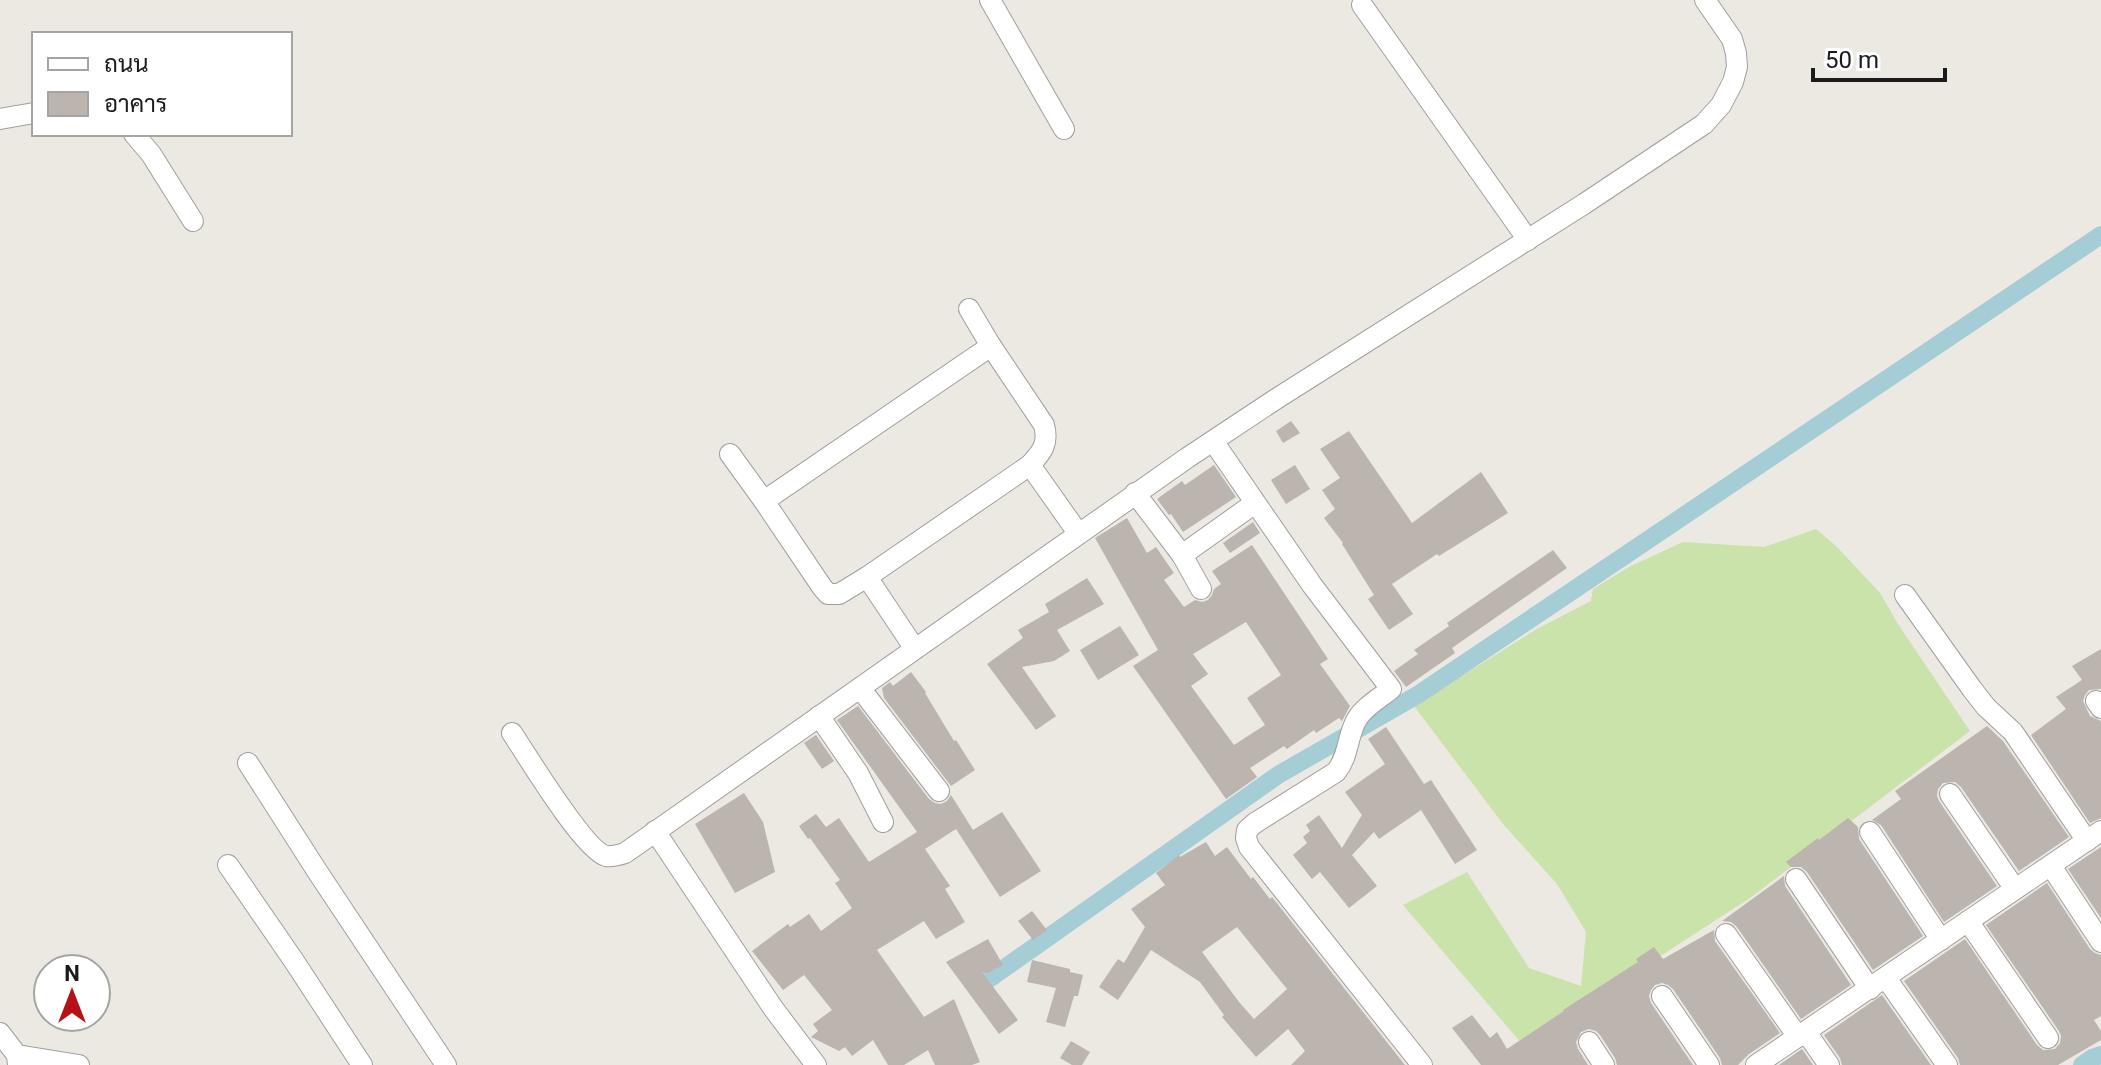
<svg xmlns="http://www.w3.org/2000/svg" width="2101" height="1065" font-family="Roboto,Sarabun,sans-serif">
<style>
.grass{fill:#c9e3ab}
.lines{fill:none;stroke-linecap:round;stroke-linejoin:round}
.canal{stroke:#a5cdd6;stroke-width:18}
.building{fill:#bcb4af;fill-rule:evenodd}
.street-casing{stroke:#9f9f9f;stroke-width:22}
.street{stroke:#fff;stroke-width:20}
</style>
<rect width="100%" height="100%" fill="#ece8e2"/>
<polygon class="grass" points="1816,529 1836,546 1880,593 1898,624 1970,731 1750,898 1523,1045 1403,905 1467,872 1529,968 1581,986 1586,932 1557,884 1503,824 1414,706 1535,630 1591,601 1593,589 1629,567 1683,542 1764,547"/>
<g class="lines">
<g class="canal">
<polyline points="989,979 1278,775 1419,694 2101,235"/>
<polyline points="2082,1065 2092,1058 2101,1055"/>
</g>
</g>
<g class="building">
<polygon points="1291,421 1300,433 1283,443 1276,431"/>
<polygon points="1349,431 1412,523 1481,472 1508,513 1439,556 1437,554 1392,584 1413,614 1389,630 1368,599 1374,595 1342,544 1343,543 1324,518 1335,509 1322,490 1340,478 1320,449"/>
<polygon points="1214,465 1236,497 1183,532 1171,514 1169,515 1157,499 1182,481 1185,485"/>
<polygon points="1295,465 1310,489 1286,504 1271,480"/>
<path d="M1127,518L1147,553L1156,547L1174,573L1164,580L1184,607L1195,600L1202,602L1208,600L1212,595L1214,589L1221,584L1212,571L1252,545L1328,659L1320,664L1350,706L1342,721L1339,718L1316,733L1314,730L1287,749L1284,746L1250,768L1257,777L1226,799L1133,666L1158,650L1095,538ZM1246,622L1281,675L1247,698L1265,725L1234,745L1191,686L1208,674L1193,654Z"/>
<polygon points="1253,522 1260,533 1230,553 1223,543"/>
<polygon points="1553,550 1567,568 1452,648 1455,653 1406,687 1394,671 1418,654 1414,650 1449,626 1447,623"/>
<polygon points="1087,578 1104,604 1057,630 1070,651 1054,661 1022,667 1056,716 1036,730 987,664 1023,638 1018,630 1049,612 1045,604"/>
<polygon points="1120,626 1139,655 1098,680 1080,650"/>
<polygon points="2101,649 2101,689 2089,690 2085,695 2083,701 2090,716 2101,721 2101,818 2090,823 2031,735 2066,709 2056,697 2082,680 2072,666"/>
<polygon points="911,672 926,692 925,693 954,741 956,740 975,770 951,786 884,698 882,688 890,682 893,686"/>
<polygon points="858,706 929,799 935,803 941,804 947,801 951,795 973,830 1002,812 1041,871 1000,897 956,829 925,849 950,886 945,889 965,922 936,939 924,921 877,950 924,1017 954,999 980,1062 972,1065 935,1065 928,1050 904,1065 888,1065 873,1040 852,1056 845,1047 839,1051 811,1037 818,1031 813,1024 832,1010 804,975 783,990 752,951 788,924 790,927 809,914 821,931 852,908 835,883 840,880 810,838 808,839 799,826 816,814 826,827 839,818 869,862 917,832 837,720"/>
<polygon points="1987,726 2003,741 2069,837 2019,871 1961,787 1955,782 1943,783 1938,789 1937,796 1939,801 1997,886 1944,922 1881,825 1872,820 1901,799 1895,791"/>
<polygon points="1386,727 1424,784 1431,780 1477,850 1455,864 1421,810 1379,839 1374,832 1352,855 1377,886 1349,908 1320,872 1312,879 1293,855 1307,843 1303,837 1310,831 1306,825 1319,815 1342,848 1362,815 1345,792 1385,764 1368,739"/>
<polygon points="816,735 834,761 822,769 804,743"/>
<polygon points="744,793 763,822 775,872 735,893 695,824"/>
<polygon points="1848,818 1858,827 1859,839 1923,936 1873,970 1807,872 1801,867 1791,867 1786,862 1818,838 1819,840"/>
<path d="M1206,842L1215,856L1227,847L1251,879L1253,877L1270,899L1272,897L1405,1065H1291L1305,1051L1288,1029L1256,1057L1222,1017L1224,1015L1200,982L1151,950L1118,1000L1099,987L1118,959L1124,963L1145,927L1131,909L1165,885L1156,873L1179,855L1180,857ZM1237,927L1287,989L1254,1019L1239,1002L1202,952Z"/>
<polygon points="2101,847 2101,918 2068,869"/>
<polygon points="1784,876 1785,886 1851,985 1801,1019 1737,927 1731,922 1722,921"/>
<polygon points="2047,883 2090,949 2095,953 2101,955 2101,1016 2094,1020 2101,1031 2101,1040 2058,1065 1960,1065 1958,1058 1904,981 1965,939 2037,1045 2043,1050 2055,1049 2060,1043 2061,1036 2059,1031 1986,925"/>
<polygon points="1032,911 1047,930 1033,940 1018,921"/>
<polygon points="1714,930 1715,941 1780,1033 1749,1054 1738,1065 1722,1065 1720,1058 1673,989 1668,985 1662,983 1655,985 1651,990 1649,996 1651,1003 1693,1065 1617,1065 1615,1058 1600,1035 1596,1031 1589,1029 1581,1032 1576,1042 1578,1049 1588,1065 1481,1065 1452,1028 1472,1015 1490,1038 1497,1032 1507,1049 1564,1011 1563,1010 1638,962 1636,959 1654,947 1663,959"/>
<polygon points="988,939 1003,965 988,973 982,972 1018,1020 999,1034 946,962"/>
<polygon points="1032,960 1070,969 1070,972 1083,975 1078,996 1074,996 1065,1027 1046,1022 1056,988 1027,982"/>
<polygon points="1882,995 1931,1065 1842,1065 1840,1058 1824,1035"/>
<polygon points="1071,1041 1090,1052 1082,1065 1072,1065 1060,1058"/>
<polygon points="1802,1049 1813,1065 1779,1065"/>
</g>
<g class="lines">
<defs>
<g id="street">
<polyline points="990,0 1064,129"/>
<polyline points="1362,5 1528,240"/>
<polyline points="0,119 34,113"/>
<polyline points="134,134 151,154 193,221"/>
<polyline points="969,309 991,346"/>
<path d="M991,346L1044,425C1049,444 1042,452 1030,465L867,577L839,594H828L822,587L764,501Z"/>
<path d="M1213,441L1312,585L1391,689C1380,698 1364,707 1357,719C1347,736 1349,756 1336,772L1255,823L1247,830L1246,838L1249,847L1422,1065"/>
<polyline points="730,454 764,501"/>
<polyline points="1030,465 1078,533"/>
<polyline points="1135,493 1182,555 1201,589"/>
<polyline points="1182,555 1255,503"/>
<polyline points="867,577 915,649"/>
<polyline points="1905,595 1972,689 1986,707 2013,732 2087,841"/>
<polyline points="860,688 939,791"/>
<polyline points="2096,701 2101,708"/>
<polyline points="819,716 858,773 883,822"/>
<path d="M512,733C528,757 584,850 606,856C613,857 619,855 625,853L1187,458L1276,399L1584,204L1704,124L1721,105L1733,82L1737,67L1736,53L1732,39L1705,0"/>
<polyline points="248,763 317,871 446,1065"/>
<polyline points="1950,794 2015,889"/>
<polyline points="655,831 773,1008 816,1065"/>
<polyline points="1870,832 1941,940"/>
<polyline points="228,865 294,961 362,1065"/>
<polyline points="2051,866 2101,942"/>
<polyline points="1796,879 1870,989"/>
<polyline points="1968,921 2048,1038"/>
<polyline points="1726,934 1798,1037"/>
<polyline points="1886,978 1947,1065"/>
<polyline points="1662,996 1709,1065"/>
<polyline points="1806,1032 1829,1065"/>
<polyline points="0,1033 17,1055 18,1065"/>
<polyline points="1589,1042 1604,1065"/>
<polyline points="17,1055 79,1065"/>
<polyline points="1756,1065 2101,831"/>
</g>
</defs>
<use href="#street" class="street-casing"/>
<use href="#street" class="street"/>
</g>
<rect x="32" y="32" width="260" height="104" fill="#ffffff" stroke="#a4a4a4" stroke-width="2"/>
<rect x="48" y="58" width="40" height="12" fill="#ffffff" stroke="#a4a4a4" stroke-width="2"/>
<text x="104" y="72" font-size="24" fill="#1b1b1b">ถนน</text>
<rect x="48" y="92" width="40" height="24" fill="#bcb4af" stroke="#a4a4a4" stroke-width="2"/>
<text x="104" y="112" font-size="24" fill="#1b1b1b">อาคาร</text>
<g transform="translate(72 993)"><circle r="38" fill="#ffffff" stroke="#a4a4a4" stroke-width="2"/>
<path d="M0-6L14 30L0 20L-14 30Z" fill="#b61117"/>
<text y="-12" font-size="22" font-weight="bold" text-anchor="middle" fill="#1b1b1b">N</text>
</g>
<path d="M1813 68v12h132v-12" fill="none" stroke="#1b1b1b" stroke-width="4"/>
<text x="1825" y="68" font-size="24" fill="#1b1b1b" stroke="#ffffff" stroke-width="6" paint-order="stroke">50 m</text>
</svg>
